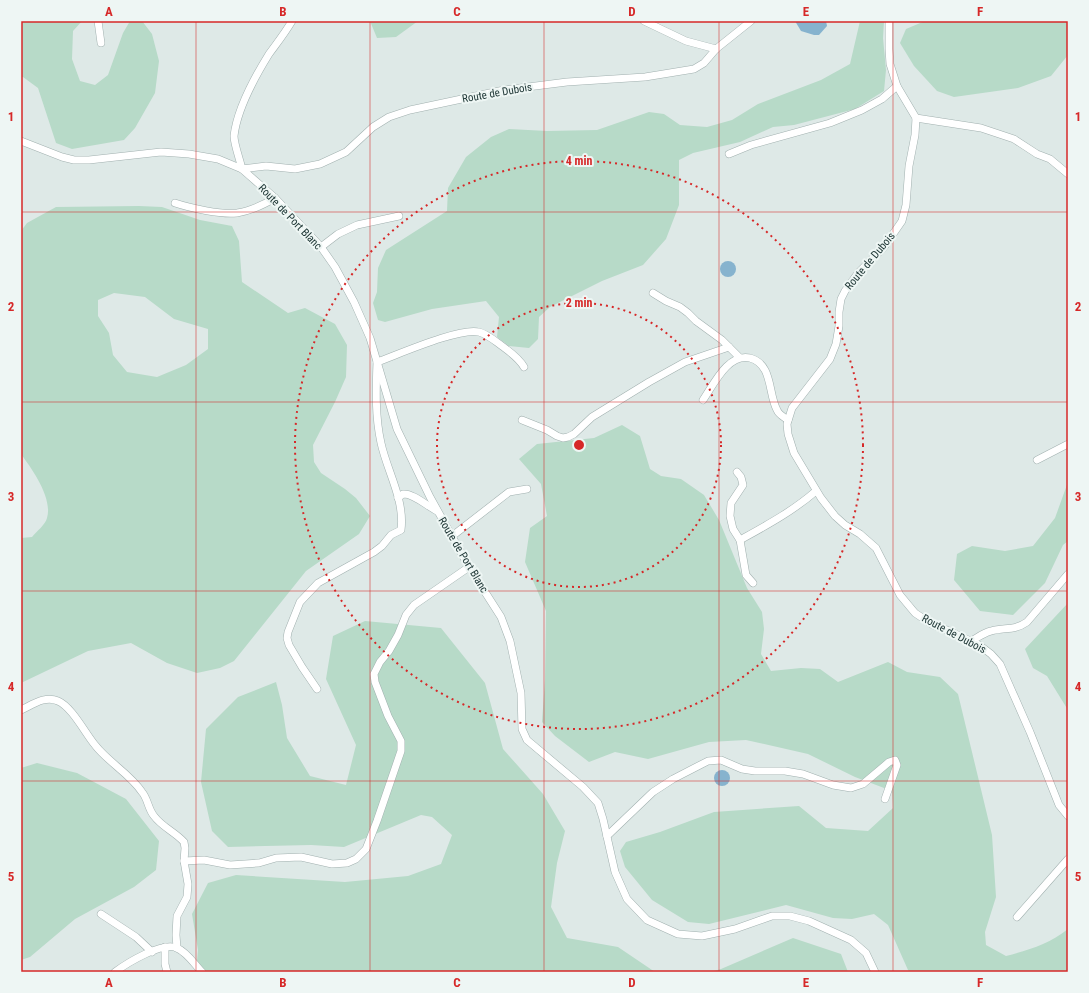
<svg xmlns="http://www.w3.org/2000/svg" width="1089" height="993" font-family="'Roboto Condensed',sans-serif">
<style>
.green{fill:#b7dac8;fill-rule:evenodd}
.water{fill:#86b3ce}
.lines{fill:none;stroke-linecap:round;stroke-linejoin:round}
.minor-casing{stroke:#a1b0af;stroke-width:8}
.minor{stroke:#fff;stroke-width:7}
.grid{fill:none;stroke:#d62828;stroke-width:1;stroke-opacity:0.55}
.ring{fill:none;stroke:#d62828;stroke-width:2;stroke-dasharray:2 4}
.labels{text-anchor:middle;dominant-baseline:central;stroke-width:4;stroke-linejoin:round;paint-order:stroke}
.street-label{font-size:11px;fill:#203837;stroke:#eef6f4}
.centre{fill:#d62828;stroke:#eef6f4;stroke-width:2}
.ring-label{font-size:12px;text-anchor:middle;font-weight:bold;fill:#d62828;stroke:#eef6f4;stroke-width:4;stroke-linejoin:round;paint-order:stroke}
.neatline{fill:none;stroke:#d62828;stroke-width:1.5}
.grid-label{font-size:13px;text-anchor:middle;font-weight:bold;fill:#d62828}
</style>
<rect width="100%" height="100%" fill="#dee9e7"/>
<g class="green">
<polygon points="21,21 82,21 73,31 72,59 80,81 95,85 108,75 123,33 130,21 142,21 152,34 159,61 155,93 135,128 124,140 72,149 56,143 38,88 23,77 21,77"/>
<polygon points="370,21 418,21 396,37 377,38"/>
<polygon points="860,21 884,21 883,38 886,70 884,91 855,109 794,125 773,127 740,142 693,153 679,160 679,205 666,239 643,265 602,281 550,307 539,317 538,339 529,348 509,346 497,337 499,317 486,301 432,309 385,322 378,320 373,303 377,292 378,268 386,250 447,211 448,188 466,157 491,137 509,129 547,131 597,130 649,112 664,114 680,125 707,127 732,120 758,104 821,80 850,64"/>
<polygon points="925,21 1068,21 1068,55 1051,76 1018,88 954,97 937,91 914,66 900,43 906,29"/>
<path d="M139,206L162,207L200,220L232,226L239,241L242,282L288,313L305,308L335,324L347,345L346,377L335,402L313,445L314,462L321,473L345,489L356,498L370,516L359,534L306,571L234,661L220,668L197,673L167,663L131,643L88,651L21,683V538L32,537C36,532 46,524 47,518C53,498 32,469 21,454V231L27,223L56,207ZM114,293L145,297L174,319L208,329V349L186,365L157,377L127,372L113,355L109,333L98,316V300Z"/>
<path d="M622,425L640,436L650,469L661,476L681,479L704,495L719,520L747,588L762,612L764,629L761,654L771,671L801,668L820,669L838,682L888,662L907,672L940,677L958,694L992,835L996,897L985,932L986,945L1006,956C1029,950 1049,944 1068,929V972H910L908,970L888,925L874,914L852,919L833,918L786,905L709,924L688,922L652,900L625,867L620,851L626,842L660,832L714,812L799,806L826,828L868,831L893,808L892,791L855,777L808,754L746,740L709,742L648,759L615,752L589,762L555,736L542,722L545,680L546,611L525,562L530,528L547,516L541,484L519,459L537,444L594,438Z"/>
<polygon points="1068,482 1068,541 1063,545 1045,583 1013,615 980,611 954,580 957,554 972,546 1005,551 1033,546 1055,518"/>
<polygon points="1068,603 1068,710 1047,676 1033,668 1025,649"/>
<polygon points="365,621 441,628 485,683 503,749 543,794 565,831 557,863 551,907 567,938 618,947 655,972 196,972 198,950 192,914 208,883 236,875 345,882 408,876 441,864 452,835 432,817 421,815 344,847 311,845 228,847 212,831 201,782 206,729 238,697 276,682 282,705 287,738 310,776 346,785 356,745 326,679 333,636"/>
<polygon points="37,763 77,773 126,799 159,841 156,870 134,887 75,919 30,957 21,960 21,768"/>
<polygon points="793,938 841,954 848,972 710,972 721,969"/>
</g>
<g class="water">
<polygon points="795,21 826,21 827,26 819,35 814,35 801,31"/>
<circle cx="728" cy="269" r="8"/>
<circle cx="722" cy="778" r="8"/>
</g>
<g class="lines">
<defs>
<g id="minor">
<polyline points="98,21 101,43"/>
<path d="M292,21C285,33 277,43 269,54C256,75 237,110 234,136C234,144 240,160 242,169L266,166L295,169L320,164L346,152L373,127L389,117L410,110L504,90L567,82L645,77L694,69L704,63L716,49L751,21"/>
<polyline points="644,21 686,41 716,49"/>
<polyline points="889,21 889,49 890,64 897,86 916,118 915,135 909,166 906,205 902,221 884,247 858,273 845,291 841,299 839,312 839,326 836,344 830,359 792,408 787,424 788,434 794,453 821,498 835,516 845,525 860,534 876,548 900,595 915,613 933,625 947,630 979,645 991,654 1000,664 1030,732 1059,805 1068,816"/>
<polyline points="916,118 981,128 1014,139 1037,154 1050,159 1068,174"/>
<polyline points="21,141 62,157 74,160 89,160 161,152 189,154 218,159 242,169 275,198 321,247 335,267 354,302 370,338 397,429 430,497 469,567 501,617 510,641 521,693 522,729 527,740 583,787 598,803 603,819 615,872 627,899 647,920 678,934 702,936 735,929 772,916 790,916 809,921 851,940 866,953 875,972"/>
<polyline points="729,154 751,145 830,123 862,110 882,99 897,86"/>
<path d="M175,203C190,208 221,215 237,213C250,211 263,205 275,198"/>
<polyline points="321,247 338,234 357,225 399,216"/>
<polyline points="653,293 666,301 680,307 688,313 696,321 722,340 739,357"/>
<path d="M703,400C714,384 728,353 750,358C773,364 768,394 777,410C779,415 784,417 788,420"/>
<polyline points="522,420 547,430 557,436 563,438 568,437 574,434 592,417 649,382 685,362 729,347"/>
<polyline points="1037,460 1068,444"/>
<polyline points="737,472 741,477 743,485 731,503 730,516 733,529 740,540 746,575 753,583"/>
<path d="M398,498L403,494C413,493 427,506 437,511"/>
<polyline points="451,537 509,492 527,489"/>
<path d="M740,540C767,525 793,511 816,491"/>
<path d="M971,641C977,638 983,633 991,631C1005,627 1014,631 1027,622L1068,574"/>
<path d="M317,689L302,667L289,645L287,638L288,632L300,602L318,583L374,552L382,546L391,535L401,530C405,500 387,471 381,443C375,416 376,389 377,362C397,355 460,327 479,332C487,334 495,341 502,346C510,352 519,358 524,367"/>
<path d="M21,710C32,705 45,695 58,701C72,707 85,733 95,745C108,762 130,774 142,792C148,799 148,809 154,816C162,827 175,832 184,842L185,848L184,861L188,884L187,897L177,916L176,935L177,948"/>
<polyline points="607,836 653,792 673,779 708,761 721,760 742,769 755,771 785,771 803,774 833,785 851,788 863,784 889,762 895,760 897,765 885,799"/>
<polyline points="184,861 204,860 230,865 259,863 276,858 301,857 332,864 347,863 356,859 366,849 377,821 401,751 401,741 388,716 375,682 374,674 380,662 389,651 398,635 406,615 414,605 469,567"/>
<polyline points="101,914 136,937 152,952"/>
<polyline points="1017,917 1068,859"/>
<polyline points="165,947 165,964 167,972"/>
<path d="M115,972C127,963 163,941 177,948C188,953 194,964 202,972"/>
</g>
</defs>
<use href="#minor" class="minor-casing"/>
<use href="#minor" class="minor"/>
</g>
<path class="grid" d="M196,21V972M370,21V972M544,21V972M719,21V972M893,21V972M21,212H1068M21,402H1068M21,591H1068M21,781H1068"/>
<g class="ring">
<circle cx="579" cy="445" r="142"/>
<circle cx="579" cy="445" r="284"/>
</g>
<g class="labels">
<g class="street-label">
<text transform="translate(497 93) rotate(-10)">Route de Dubois</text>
<text transform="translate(290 217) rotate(46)">Route de Port Blanc</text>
<text transform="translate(870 261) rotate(-50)">Route de Dubois</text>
<text transform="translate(463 555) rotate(59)">Route de Port Blanc</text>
<text transform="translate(954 634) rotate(28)">Route de Dubois</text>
</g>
</g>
<circle cx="579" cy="445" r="6" class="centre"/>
<g class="ring-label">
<text x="579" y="165">4 min</text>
<text x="579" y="307">2 min</text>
</g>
<rect width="1089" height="993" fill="none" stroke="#eef6f4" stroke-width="44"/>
<rect x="22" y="22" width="1045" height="949" class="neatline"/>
<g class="grid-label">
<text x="109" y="16">A</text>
<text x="283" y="16">B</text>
<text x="457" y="16">C</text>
<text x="632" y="16">D</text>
<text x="806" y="16">E</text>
<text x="980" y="16">F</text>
<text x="11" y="121">1</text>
<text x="1078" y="121">1</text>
<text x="11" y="311">2</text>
<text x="1078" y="311">2</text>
<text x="11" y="501">3</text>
<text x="1078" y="501">3</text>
<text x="11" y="691">4</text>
<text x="1078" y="691">4</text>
<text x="11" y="881">5</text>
<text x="1078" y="881">5</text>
<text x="109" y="987">A</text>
<text x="283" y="987">B</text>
<text x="457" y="987">C</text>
<text x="632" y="987">D</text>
<text x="806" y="987">E</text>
<text x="980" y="987">F</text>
</g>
</svg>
